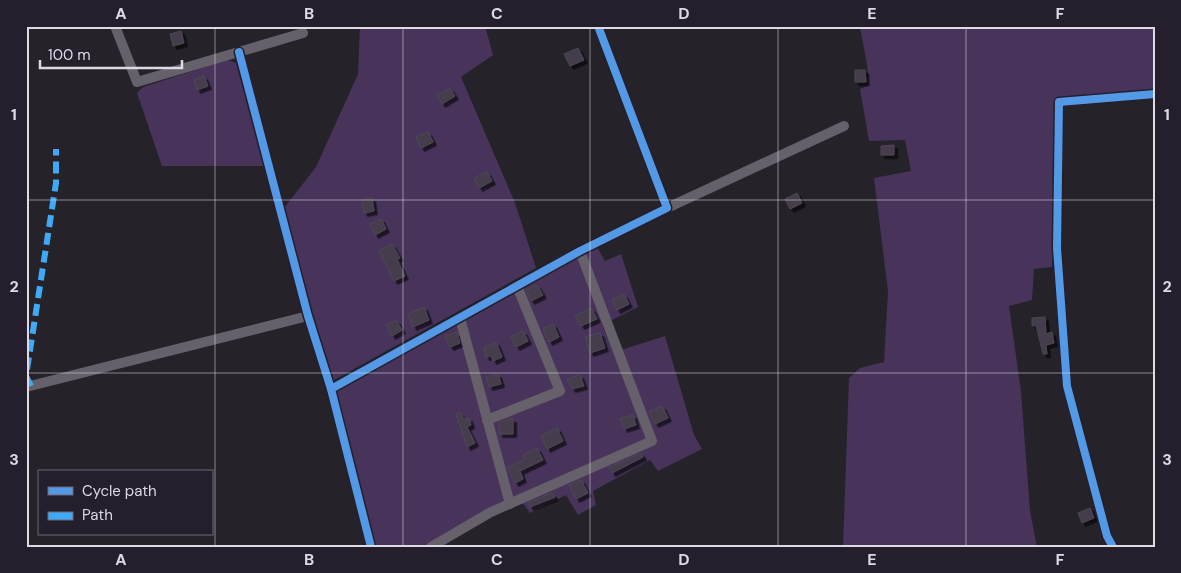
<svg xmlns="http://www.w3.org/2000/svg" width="1181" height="573" font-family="'DM Sans',sans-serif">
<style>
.green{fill:#48345b}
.building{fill:#443c4b;stroke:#4c4950;filter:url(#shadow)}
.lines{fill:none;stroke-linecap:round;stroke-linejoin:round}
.minor{stroke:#65606a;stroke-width:10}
.quiet{stroke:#3fa9f5;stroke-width:6;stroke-dasharray:12 6;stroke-linecap:butt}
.cycleway-casing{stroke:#251e2d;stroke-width:11}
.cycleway{stroke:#5399e6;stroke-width:8}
.grid{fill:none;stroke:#dedae4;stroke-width:1;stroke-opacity:0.55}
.neatline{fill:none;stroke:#dedae4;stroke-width:2}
.grid-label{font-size:16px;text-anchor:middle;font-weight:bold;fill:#dedae4}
</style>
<defs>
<filter id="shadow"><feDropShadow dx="3.5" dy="3.5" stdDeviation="0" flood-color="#0009"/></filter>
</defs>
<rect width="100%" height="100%" fill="#25222a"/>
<g class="green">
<polygon points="360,26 485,26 493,55 461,77 515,203 536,268 334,380 318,337 284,208 316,167 358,74"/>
<path d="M860,26H1155V89L1055,98L1052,267L1034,269L1032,300L1009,306L1021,392L1030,511L1037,547H843L849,378L860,368L884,362L888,291L874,178L911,171L905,140L869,141L860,89L868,86C869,65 863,47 860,26Z"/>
<polygon points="227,60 236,63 264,166 162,166 137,93 143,87"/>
<polygon points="597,247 605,261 621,254 638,307 602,325 614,354 621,350 665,336 694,435 702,449 658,471 650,460 593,491 596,505 578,515 566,495 530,513 522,502 490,516 439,547 374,547 336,391 577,256"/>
</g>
<g class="building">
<polygon points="181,31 184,43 173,46 170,34"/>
<polygon points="578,48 584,60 570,66 564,54"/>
<polygon points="855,70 865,70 866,82 855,82"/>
<polygon points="204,76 208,86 197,90 194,80"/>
<polygon points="450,88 455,96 442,104 437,95"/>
<polygon points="428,132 433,142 421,148 416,137"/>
<polygon points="894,145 894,155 881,155 881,146"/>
<polygon points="487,172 492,181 479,188 474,178"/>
<polygon points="797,193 802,203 790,209 785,199"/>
<polygon points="372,198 374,211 364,213 362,200"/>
<polygon points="381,219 386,229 375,235 370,224"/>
<polygon points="392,244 400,258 397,259 405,276 394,281 379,251"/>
<polygon points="537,285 543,295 531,301 526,290"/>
<polygon points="624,294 629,304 617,310 612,300"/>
<polygon points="424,307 429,320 413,327 408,314"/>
<polygon points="591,308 597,319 581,326 575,316"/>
<polygon points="1045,317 1046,334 1052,332 1054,343 1046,345 1047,354 1043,354 1036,325 1032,326 1032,318"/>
<polygon points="396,320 402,330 392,336 386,325"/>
<polygon points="553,324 559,337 549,342 543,329"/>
<polygon points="523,331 528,341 516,347 511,337"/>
<polygon points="457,332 460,343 450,347 445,336"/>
<polygon points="600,333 605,348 590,353 585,337"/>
<polygon points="496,342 502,357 493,361 491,356 486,357 484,348"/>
<polygon points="498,374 501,384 489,387 486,377"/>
<polygon points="580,375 584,386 572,389 567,379"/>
<polygon points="662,406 668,418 655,424 649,412"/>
<polygon points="460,413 464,419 469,418 471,425 467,427 475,443 467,447 456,414"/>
<polygon points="633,415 636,425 624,429 620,419"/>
<polygon points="508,419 513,419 513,434 499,434 499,423"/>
<polygon points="557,428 563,441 547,449 541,436"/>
<polygon points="537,448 543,460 520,471 523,479 515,483 507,468 525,459 523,455"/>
<polygon points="641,453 643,457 612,473 609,467"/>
<polygon points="581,480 588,493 576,499 569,485"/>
<polygon points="552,493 555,497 530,507 528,503"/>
<polygon points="1090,508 1094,518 1082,523 1078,513"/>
</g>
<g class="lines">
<g class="minor">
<polyline points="115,26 137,82 303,33"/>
<polyline points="239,52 308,316 331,389 371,547"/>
<polyline points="667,208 844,126"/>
<polyline points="460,318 510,504"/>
<polyline points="26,387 308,316"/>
<polyline points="331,389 580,251 667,208 598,26"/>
<polyline points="487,420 560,391 517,286"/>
<polyline points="431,547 491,512 652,441 580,251"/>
<polyline points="1113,547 1107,536 1067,386 1057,248 1059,102 1155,94"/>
</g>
<polyline class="quiet" points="31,386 26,376 56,183 56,149"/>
<defs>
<g id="cycleway">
<polyline points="239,52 308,316 331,389 371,547"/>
<polyline points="331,389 580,251 667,208 598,26"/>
<polyline points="1113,547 1107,536 1067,386 1057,248 1059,102 1155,94"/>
</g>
</defs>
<use href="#cycleway" class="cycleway-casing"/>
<use href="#cycleway" class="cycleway"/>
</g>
<path class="grid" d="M215,26V547M403,26V547M590,26V547M778,26V547M966,26V547M26,200H1155M26,373H1155"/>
<rect width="1181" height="573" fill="none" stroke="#251e2d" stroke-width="55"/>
<rect x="38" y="470" width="175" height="65" fill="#251e2d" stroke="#6f6976"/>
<rect x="48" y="487" width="25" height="8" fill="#5399e6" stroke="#6f6976"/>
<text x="82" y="496" font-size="15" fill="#dedae4">Cycle path</text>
<rect x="48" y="512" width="25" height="8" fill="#3fa9f5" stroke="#6f6976"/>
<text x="82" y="520" font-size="15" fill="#dedae4">Path</text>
<path d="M40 60v8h142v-8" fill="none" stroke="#dedae4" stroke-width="2.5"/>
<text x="48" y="60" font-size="15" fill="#dedae4" stroke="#251e2d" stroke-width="4" paint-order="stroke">100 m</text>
<rect x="28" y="28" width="1126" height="518" class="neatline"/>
<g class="grid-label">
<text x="121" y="19">A</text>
<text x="309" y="19">B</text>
<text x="497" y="19">C</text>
<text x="684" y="19">D</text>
<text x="872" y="19">E</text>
<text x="1060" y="19">F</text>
<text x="14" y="120">1</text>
<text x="1167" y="120">1</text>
<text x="14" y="292">2</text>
<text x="1167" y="292">2</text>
<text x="14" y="465">3</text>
<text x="1167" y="465">3</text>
<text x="121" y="565">A</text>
<text x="309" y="565">B</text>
<text x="497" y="565">C</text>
<text x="684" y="565">D</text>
<text x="872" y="565">E</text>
<text x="1060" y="565">F</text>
</g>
</svg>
